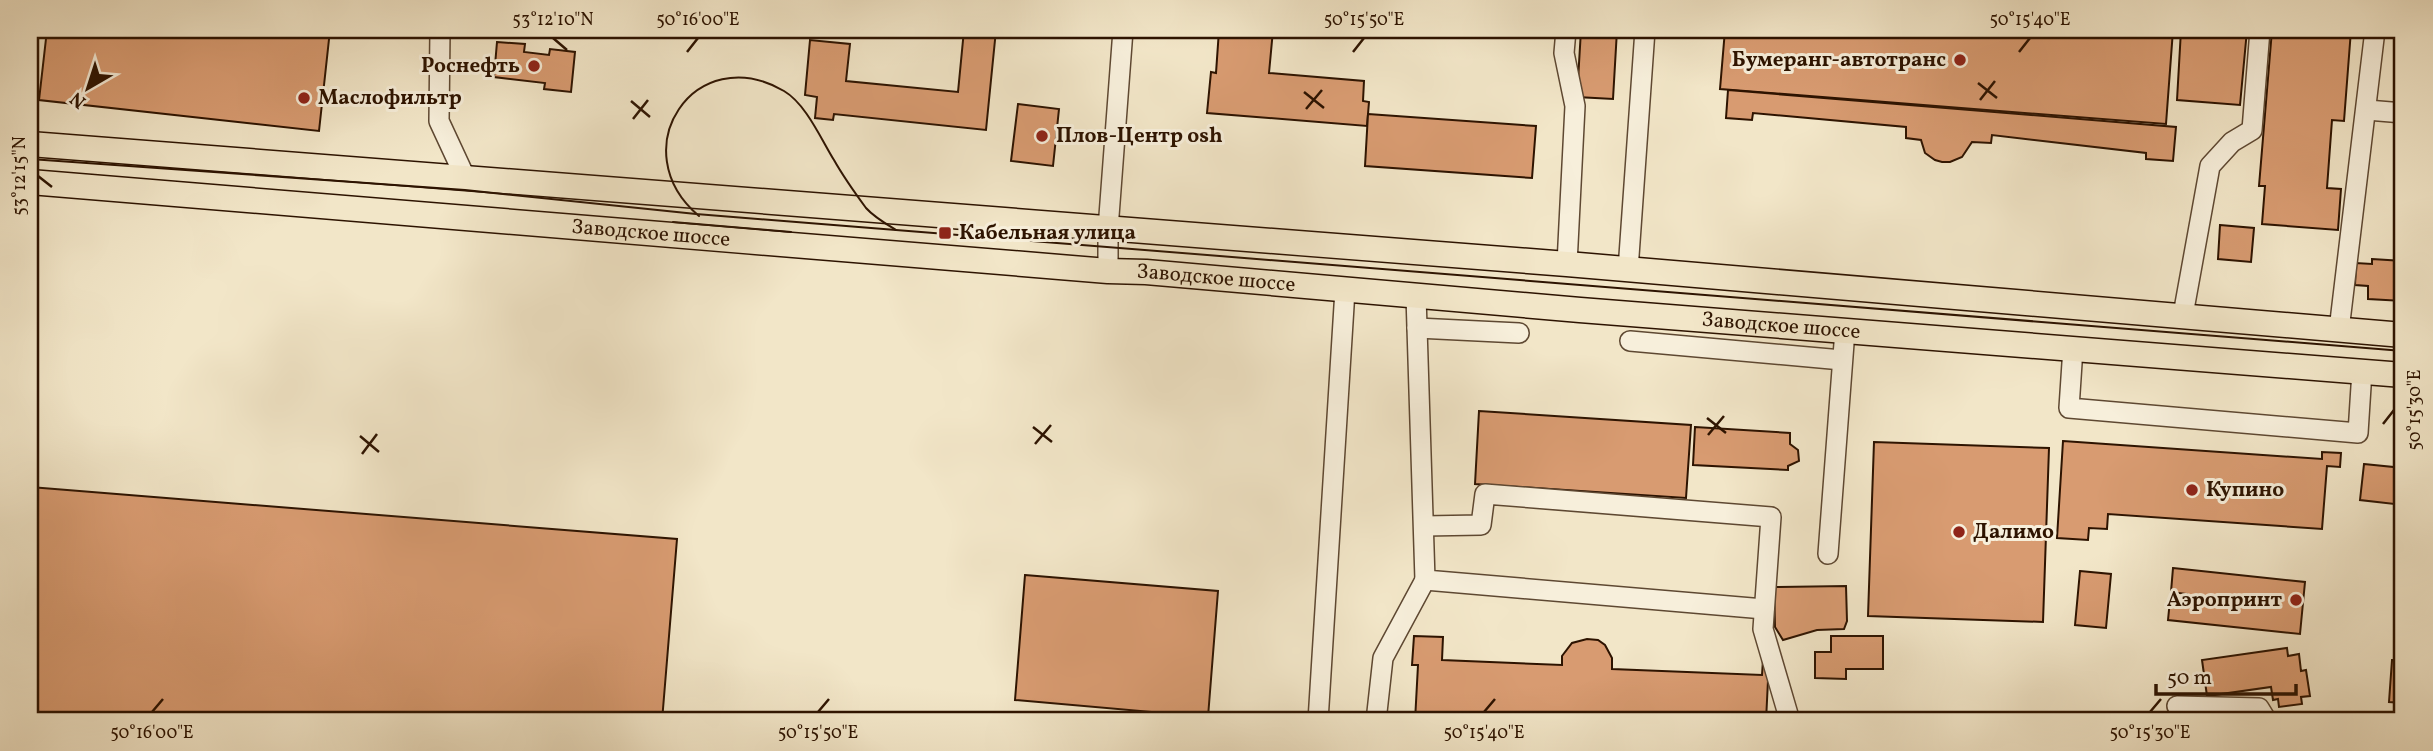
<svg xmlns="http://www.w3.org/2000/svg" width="2433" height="751" font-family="Vollkorn,serif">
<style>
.building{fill:#d89b71;stroke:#2d1300;stroke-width:2}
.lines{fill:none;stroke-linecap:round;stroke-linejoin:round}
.minor-casing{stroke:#5e4832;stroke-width:22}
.major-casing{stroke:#2d1300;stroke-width:27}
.minor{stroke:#f7efdb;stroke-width:19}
.major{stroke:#f2e6c8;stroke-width:24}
.tram{stroke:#2d1300;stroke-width:2}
.ticks{fill:none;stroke:#2d1300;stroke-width:2.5}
.poi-dot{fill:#8f2418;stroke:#f7efdb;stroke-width:2.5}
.labels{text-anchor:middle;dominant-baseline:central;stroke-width:6;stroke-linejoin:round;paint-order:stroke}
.poi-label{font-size:21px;font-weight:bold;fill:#2d1300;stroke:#f7efdb;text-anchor:start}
.street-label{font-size:21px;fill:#2d1300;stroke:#f7efdb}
.neatline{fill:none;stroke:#2d1300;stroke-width:2.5}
.ticks-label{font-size:18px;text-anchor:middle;fill:#2d1300}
</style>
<rect width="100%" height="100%" fill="#f2e6c8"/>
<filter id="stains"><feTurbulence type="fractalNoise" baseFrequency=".00286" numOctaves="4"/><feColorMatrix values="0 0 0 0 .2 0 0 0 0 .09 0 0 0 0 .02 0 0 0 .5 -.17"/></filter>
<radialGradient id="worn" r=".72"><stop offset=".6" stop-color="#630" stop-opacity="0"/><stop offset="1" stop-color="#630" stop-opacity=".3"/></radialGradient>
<g class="building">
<polygon points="47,30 330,30 319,131 39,100"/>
<polygon points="964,30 996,30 986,130 834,114 833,120 815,118 817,97 805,95 810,40 850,44 846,81 958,92"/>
<polygon points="1219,30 1273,30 1269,73 1364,81 1363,101 1369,102 1367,126 1207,113 1211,72 1216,73"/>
<polygon points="1581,30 1617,30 1613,99 1577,97"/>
<polygon points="1725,30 2173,30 2166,124 1720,89"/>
<polygon points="2181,30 2247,30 2240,105 2177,100"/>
<polygon points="2272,30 2351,30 2344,121 2332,120 2327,188 2341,189 2338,230 2262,224 2265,186 2259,186"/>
<polygon points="497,42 525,44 524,52 549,55 550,49 575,52 571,92 544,89 545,83 494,77"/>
<polygon points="1728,90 2176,127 2173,161 2146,159 2146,153 1992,135 1991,143 1972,142 1962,157 1950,162 1942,162 1935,160 1925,153 1921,140 1906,138 1906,127 1753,113 1752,120 1726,118"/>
<polygon points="1018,104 1059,109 1053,166 1011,161"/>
<polygon points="1368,114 1536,126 1532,178 1365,166"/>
<polygon points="2220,225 2254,228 2251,262 2218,259"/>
<polygon points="2372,259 2403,261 2403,301 2368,299 2368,286 2355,285 2356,263 2372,264"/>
<polygon points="1479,411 1691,425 1686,498 1475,484"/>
<polygon points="1695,427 1790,433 1790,444 1798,450 1799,461 1788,466 1788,470 1693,465"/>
<polygon points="2063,441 2322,459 2322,452 2341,453 2340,467 2327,466 2322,529 2108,514 2107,529 2089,528 2088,540 2057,538"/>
<polygon points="1874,442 2049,448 2043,622 1868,616"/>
<polygon points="2364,464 2403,468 2403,505 2360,500"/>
<polygon points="30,487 677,539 662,721 30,721"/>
<polygon points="2173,568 2305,582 2300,634 2168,620 2170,600 2186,602 2187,594 2171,592"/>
<polygon points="2080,571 2111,574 2106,628 2075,625"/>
<polygon points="1025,575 1218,591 1208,717 1015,700"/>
<polygon points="1846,586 1847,621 1844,629 1817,630 1783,640 1775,627 1774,587"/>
<polygon points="1414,636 1443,637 1442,660 1562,665 1562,656 1572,643 1587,639 1598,640 1605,645 1612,658 1612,669 1762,675 1763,660 1769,660 1766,721 1415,721 1418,665 1412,665"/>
<polygon points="1831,636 1883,636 1883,669 1846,669 1846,679 1815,678 1815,652 1831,652"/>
<polygon points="2287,648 2288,656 2299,654 2301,671 2306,670 2310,696 2301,697 2302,704 2279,707 2278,699 2273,700 2271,687 2207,696 2202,660"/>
<polygon points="2392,660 2403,661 2403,703 2389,702"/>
</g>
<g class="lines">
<defs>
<g id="minor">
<polyline points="440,30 439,121 465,177"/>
<polyline points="1566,30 1564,53 1575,106 1567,264"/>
<polyline points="2367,110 2403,113"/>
<polyline points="1628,270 1645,30"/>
<polyline points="1108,271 1108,229 1123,30"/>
<polyline points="1416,296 1425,580 1764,609"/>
<polyline points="2183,315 2210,166 2232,142 2252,130 2260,30"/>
<polyline points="1417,328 1519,333"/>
<polyline points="2339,330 2375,30"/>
<polyline points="1630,341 1842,360"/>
<polyline points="2073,348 2069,408 2358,433 2362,371"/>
<polyline points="1424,526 1481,525 1485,494 1771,517 1763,629 1790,721"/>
<polyline points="1828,554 1845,330"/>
<polyline points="2177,706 2259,708 2267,721"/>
<polyline points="1318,721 1345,290"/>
<polyline points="1376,721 1383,658 1425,580"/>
</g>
<g id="major">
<polyline points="30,144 1567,264 2403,335"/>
<path id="s1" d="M30,182L1108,271L1146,272L1580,310L2403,375"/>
</g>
</defs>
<use href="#minor" class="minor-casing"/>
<use href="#major" class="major-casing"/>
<use href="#minor" class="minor"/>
<use href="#major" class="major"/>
<g class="tram">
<polyline points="30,159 465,190 696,214 896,230 2403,351"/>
<path d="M699,216C621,150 695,39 784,91C806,104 821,139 834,160C843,176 855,193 866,208C874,217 886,224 896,230"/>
<polyline points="673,222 791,232"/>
</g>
</g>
<path class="ticks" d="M553,38L567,50M687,52L698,38M1353,52L1364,38M2019,52L2030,38M1978,83L1997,98M1304,92L1324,108M1980,100L1995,81M631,101L650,117M1306,109L1322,90M633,119L648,100M38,176L52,187M1707,418L1726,433M2383,424L2394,410M1033,427L1052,442M1708,435L1724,416M360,436L379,452M1035,444L1051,425M362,454L377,434M152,712L163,699M818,712L829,699M1484,712L1495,699M2150,712L2161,699"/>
<g class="poi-dot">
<circle cx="1960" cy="60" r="7"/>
<circle cx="534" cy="66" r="7"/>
<circle cx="304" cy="98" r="7"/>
<circle cx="1042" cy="136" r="7"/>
<rect x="938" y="226" width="14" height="14" rx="3.5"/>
<circle cx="2192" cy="490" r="7"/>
<circle cx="1959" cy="532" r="7"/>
<circle cx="2296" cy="600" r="7"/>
</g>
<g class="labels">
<g class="poi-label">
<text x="1946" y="60" text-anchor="end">Бумеранг-автотранс</text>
<text x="520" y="66" text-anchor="end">Роснефть</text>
<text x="318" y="98">Маслофильтр</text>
<text x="1056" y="136">Плов-Центр osh</text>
<text x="959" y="233">Кабельная улица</text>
<text x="2206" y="490">Купино</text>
<text x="1973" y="532">Далимо</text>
<text x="2282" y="600" text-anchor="end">Аэропринт</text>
</g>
<g class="street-label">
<text stroke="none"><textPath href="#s1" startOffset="623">Заводское шоссе</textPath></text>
<text stroke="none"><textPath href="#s1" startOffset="1190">Заводское шоссе</textPath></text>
<text stroke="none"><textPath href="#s1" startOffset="1757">Заводское шоссе</textPath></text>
</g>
</g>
<rect width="2433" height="751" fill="none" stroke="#f2e6c8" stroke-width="77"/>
<g transform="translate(88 88) rotate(219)" stroke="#f7efdb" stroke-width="5" paint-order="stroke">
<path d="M0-5L12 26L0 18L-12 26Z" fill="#2d1300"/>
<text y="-10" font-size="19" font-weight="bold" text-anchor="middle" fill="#2d1300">N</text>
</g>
<path d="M2156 684v10h140v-10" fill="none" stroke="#2d1300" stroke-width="3.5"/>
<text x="2167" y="684" font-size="21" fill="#2d1300" stroke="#f7efdb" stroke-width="5" paint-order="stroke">50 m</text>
<rect x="38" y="38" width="2356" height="674" class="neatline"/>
<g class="ticks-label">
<text x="553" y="25">53°12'10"N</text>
<text x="698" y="25">50°16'00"E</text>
<text x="1364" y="25">50°15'50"E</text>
<text x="2030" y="25">50°15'40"E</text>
<text transform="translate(19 176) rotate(-90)" y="6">53°12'15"N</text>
<text transform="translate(2414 410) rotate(-90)" y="6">50°15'30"E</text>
<text x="152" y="738">50°16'00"E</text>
<text x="818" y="738">50°15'50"E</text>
<text x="1484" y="738">50°15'40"E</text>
<text x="2150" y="738">50°15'30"E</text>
</g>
<rect width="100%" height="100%" filter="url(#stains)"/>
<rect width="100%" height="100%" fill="url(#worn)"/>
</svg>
